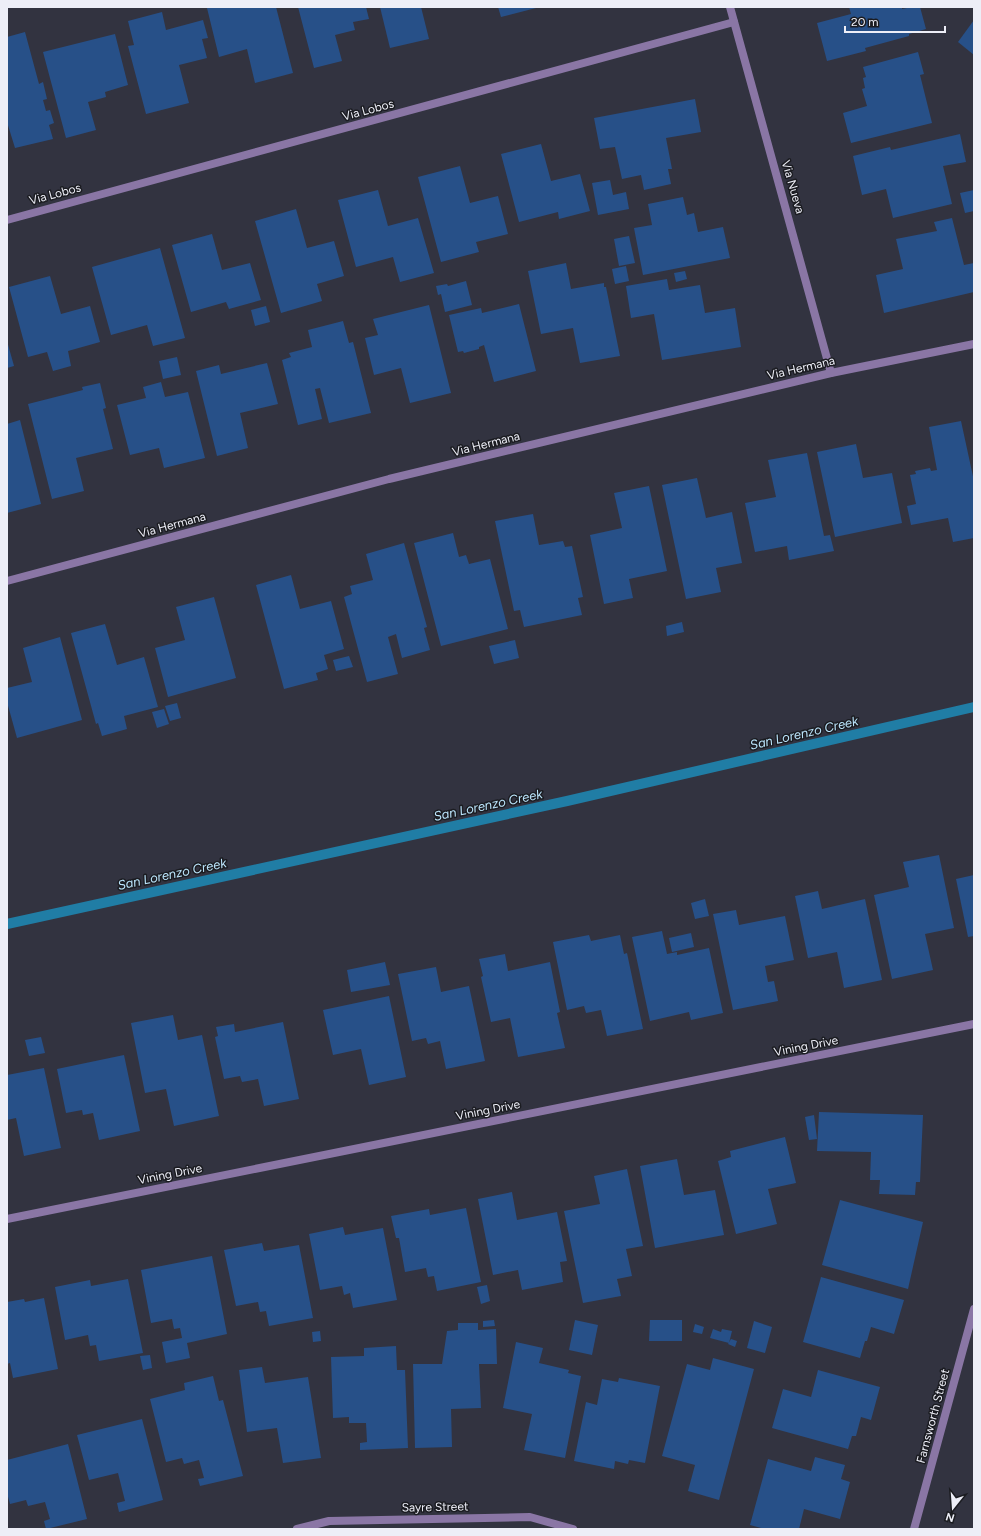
<svg xmlns="http://www.w3.org/2000/svg" width="981" height="1536" font-family="Figtree,sans-serif">
<style>
.lines{fill:none;stroke-linecap:round;stroke-linejoin:round}
.stream{stroke:#207da5;stroke-width:10}
.building{fill:#275088}
.street{stroke:#8a76a5;stroke-width:8}
.labels{text-anchor:middle;dominant-baseline:central;stroke-width:3;stroke-linejoin:round;paint-order:stroke}
.street-label{font-size:12px;fill:#edeef7;stroke:#1b1c21}
.water-label{font-size:13px;font-style:italic;fill:#bce5fc;stroke:#1b1c21}
</style>
<rect width="100%" height="100%" fill="#323340"/>
<g class="lines">
<polyline class="stream" points="7,924 567,801 974,707"/>
</g>
<g class="building">
<polygon points="209,7 276,7 293,73 255,83 247,49 219,57 207,8"/>
<polygon points="298,7 366,7 369,19 353,22 355,30 335,35 342,61 314,68"/>
<polygon points="380,7 421,7 429,39 390,48"/>
<polygon points="498,7 536,7 536,8 501,17"/>
<polygon points="849,7 902,7 902,9 912,7 920,7 926,29 909,34 909,36 865,48 866,51 827,61 817,23 851,14"/>
<polygon points="162,12 166,30 203,20 208,38 202,39 207,58 179,65 189,103 146,114 128,46 134,45 128,21"/>
<polygon points="974,20 974,55 958,42"/>
<polygon points="25,32 39,84 43,82 47,99 43,100 46,111 50,110 54,123 49,125 53,139 15,148 7,122 7,37"/>
<polygon points="115,34 128,85 105,92 106,97 88,102 96,130 66,138 43,52"/>
<polygon points="918,52 924,74 920,75 932,123 851,143 843,113 867,106 862,89 865,88 863,78 866,77 863,67"/>
<polygon points="695,99 701,132 666,138 672,169 668,169 671,184 644,190 641,175 622,179 615,147 600,149 594,118"/>
<polygon points="960,134 966,162 943,166 952,204 893,218 886,189 862,195 853,156 890,147 891,150"/>
<polygon points="541,144 551,181 580,174 590,211 559,219 558,212 519,222 501,154"/>
<polygon points="460,166 470,203 498,196 508,234 476,242 479,252 441,262 418,177"/>
<polygon points="610,180 613,195 626,192 629,209 598,215 592,183"/>
<polygon points="378,190 388,226 418,218 434,273 400,282 393,257 356,267 338,200"/>
<polygon points="974,190 974,211 965,213 960,193"/>
<polygon points="683,197 687,215 694,213 698,232 723,227 730,258 643,275 634,228 652,225 648,204"/>
<polygon points="296,209 307,248 334,241 344,276 317,284 322,301 281,313 255,221"/>
<polygon points="952,218 964,265 974,263 974,292 884,313 876,275 903,269 896,239 937,231 934,222"/>
<polygon points="212,234 222,270 250,263 261,300 229,309 226,302 191,312 172,245"/>
<polygon points="629,236 635,263 619,266 614,239"/>
<polygon points="160,248 185,338 153,346 147,325 111,335 92,267"/>
<polygon points="566,263 571,289 604,283 604,287 606,287 620,356 580,363 573,328 541,334 528,271"/>
<polygon points="626,266 629,281 615,284 612,269"/>
<polygon points="685,271 687,279 676,282 674,273"/>
<polygon points="50,276 61,314 90,306 100,342 68,351 71,366 53,371 47,352 28,357 9,287"/>
<polygon points="667,279 669,290 700,285 705,313 735,308 741,347 662,360 654,314 631,318 626,286"/>
<polygon points="466,281 472,305 445,312 441,294 438,295 436,286 447,284 448,286"/>
<polygon points="519,304 536,371 494,382 484,345 479,347 479,349 464,353 463,351 458,352 449,315 481,308 482,313"/>
<polygon points="429,305 451,393 410,403 401,368 374,375 365,338 378,335 373,319"/>
<polygon points="266,306 270,322 255,326 251,310"/>
<polygon points="343,321 349,343 353,342 371,413 329,423 320,388 315,389 322,419 298,425 282,360 291,357 289,353 312,347 308,330"/>
<polygon points="7,341 14,366 7,368"/>
<polygon points="177,357 181,375 163,379 159,361"/>
<polygon points="267,363 278,404 240,413 248,448 217,456 196,371 219,365 221,374"/>
<polygon points="161,382 165,397 188,392 205,458 164,468 159,448 130,455 117,405 146,398 143,387"/>
<polygon points="100,383 106,408 103,409 113,449 76,458 84,491 52,499 28,404 83,390 82,387"/>
<polygon points="20,420 41,504 7,513 7,424"/>
<polygon points="961,421 974,481 974,538 953,542 948,518 911,525 907,506 916,504 910,475 916,474 915,471 930,468 931,471 937,470 929,427"/>
<polygon points="856,444 863,478 892,473 902,523 835,537 817,452"/>
<polygon points="807,453 824,536 830,535 834,551 789,560 787,546 755,552 745,503 776,497 768,460"/>
<polygon points="697,478 706,518 732,512 742,563 716,568 721,592 686,599 662,485"/>
<polygon points="649,486 667,571 629,579 633,598 604,604 590,535 622,528 614,493"/>
<polygon points="533,514 539,545 563,541 565,547 572,546 583,597 578,598 582,615 524,627 520,610 514,611 495,521"/>
<polygon points="453,533 459,557 466,555 469,564 490,559 508,629 441,646 414,543"/>
<polygon points="404,543 427,627 424,628 430,650 402,658 396,634 388,637 398,674 367,682 344,597 352,594 350,586 373,580 366,554"/>
<polygon points="291,575 300,609 331,601 344,649 324,655 328,669 316,673 318,680 284,689 256,585"/>
<polygon points="214,597 236,678 168,697 155,648 185,640 176,607"/>
<polygon points="682,622 684,632 667,636 666,626"/>
<polygon points="105,624 117,665 144,657 158,707 124,716 127,729 102,736 98,723 96,724 71,633"/>
<polygon points="60,637 82,720 17,738 7,702 7,688 32,682 23,648"/>
<polygon points="515,640 519,658 494,664 489,646"/>
<polygon points="349,656 353,667 336,671 333,660"/>
<polygon points="177,703 181,718 170,721 165,706"/>
<polygon points="164,709 169,724 157,728 152,712"/>
<polygon points="939,855 954,928 925,934 933,970 892,979 874,895 909,887 903,862"/>
<polygon points="974,875 974,936 968,937 956,879"/>
<polygon points="818,891 822,909 865,899 882,980 844,988 837,952 808,958 795,896"/>
<polygon points="705,899 709,916 695,919 691,903"/>
<polygon points="736,910 739,925 785,916 794,960 765,966 768,982 774,981 778,1001 733,1010 713,914"/>
<polygon points="662,931 667,954 677,952 677,955 709,948 723,1013 691,1020 689,1012 650,1021 632,937"/>
<polygon points="691,933 694,947 672,952 669,938"/>
<polygon points="589,935 591,941 620,935 624,954 627,953 643,1029 607,1036 601,1010 586,1013 584,1006 567,1010 553,942"/>
<polygon points="505,954 508,971 550,962 560,1012 557,1013 565,1048 518,1057 510,1018 491,1022 481,977 483,976 479,959"/>
<polygon points="385,962 390,985 351,992 347,970"/>
<polygon points="436,967 441,992 469,986 485,1061 446,1069 440,1041 428,1044 426,1038 412,1041 398,974"/>
<polygon points="389,996 406,1077 369,1085 361,1049 333,1055 323,1010"/>
<polygon points="173,1015 178,1040 202,1035 219,1116 174,1126 166,1089 145,1093 131,1023"/>
<polygon points="283,1022 299,1099 264,1106 258,1079 242,1082 240,1076 224,1079 215,1037 218,1036 216,1027 234,1024 235,1032"/>
<polygon points="41,1037 45,1053 29,1056 25,1040"/>
<polygon points="124,1055 140,1131 99,1140 93,1113 83,1115 82,1110 66,1113 57,1069"/>
<polygon points="44,1068 61,1148 24,1156 16,1118 7,1120 7,1075"/>
<polygon points="819,1112 923,1115 920,1182 916,1182 915,1195 879,1194 880,1180 870,1180 871,1152 817,1151"/>
<polygon points="814,1115 817,1139 809,1140 805,1117"/>
<polygon points="785,1137 796,1183 768,1189 777,1224 736,1234 718,1161 731,1157 730,1151"/>
<polygon points="677,1159 684,1195 715,1190 724,1235 655,1248 640,1166"/>
<polygon points="627,1169 643,1246 626,1249 632,1276 617,1279 621,1296 583,1303 564,1211 600,1204 594,1176"/>
<polygon points="512,1192 517,1220 557,1212 567,1261 560,1262 563,1282 522,1290 518,1270 493,1275 478,1199"/>
<polygon points="840,1200 923,1222 908,1289 822,1265"/>
<polygon points="466,1208 481,1282 437,1291 434,1276 428,1277 426,1268 405,1272 399,1238 396,1238 391,1216 429,1209 430,1215"/>
<polygon points="343,1227 345,1235 383,1228 397,1300 353,1308 350,1293 344,1295 342,1286 320,1290 309,1234"/>
<polygon points="262,1243 264,1251 299,1245 313,1318 269,1326 266,1311 260,1312 258,1302 236,1306 224,1250"/>
<polygon points="212,1256 227,1334 187,1343 190,1358 166,1363 162,1342 182,1338 180,1328 174,1329 172,1319 151,1323 141,1270"/>
<polygon points="821,1277 904,1300 894,1334 871,1327 867,1341 865,1341 860,1358 803,1342"/>
<polygon points="128,1279 143,1353 99,1361 96,1345 90,1346 88,1335 65,1340 55,1287 90,1280 91,1286"/>
<polygon points="487,1285 490,1301 481,1304 477,1287"/>
<polygon points="44,1298 58,1369 13,1378 10,1363 7,1364 7,1302 24,1299 25,1302"/>
<polygon points="494,1320 495,1326 483,1327 483,1321"/>
<polygon points="575,1320 598,1325 592,1355 569,1350"/>
<polygon points="650,1320 682,1320 682,1341 649,1341"/>
<polygon points="754,1321 772,1327 765,1353 747,1348"/>
<polygon points="458,1323 478,1323 478,1330 496,1329 497,1364 479,1364 481,1408 451,1409 452,1447 415,1448 413,1364 442,1364 447,1331 458,1330"/>
<polygon points="695,1324 704,1327 702,1334 693,1332"/>
<polygon points="713,1329 721,1332 722,1329 732,1331 729,1343 710,1338"/>
<polygon points="320,1331 321,1341 313,1342 312,1332"/>
<polygon points="731,1339 737,1341 735,1347 728,1344"/>
<polygon points="516,1342 543,1348 539,1363 569,1370 568,1373 581,1376 565,1458 524,1450 532,1414 503,1408"/>
<polygon points="396,1346 397,1370 405,1370 408,1448 360,1450 360,1443 367,1442 366,1423 349,1423 349,1417 333,1418 331,1357 364,1356 364,1348"/>
<polygon points="150,1355 152,1368 143,1370 140,1356"/>
<polygon points="713,1358 754,1369 719,1500 688,1491 695,1465 662,1456 687,1364 710,1370"/>
<polygon points="262,1367 265,1383 308,1377 321,1458 283,1463 277,1428 247,1432 239,1370"/>
<polygon points="818,1370 880,1387 871,1420 861,1417 856,1436 852,1436 848,1449 772,1428 783,1389 811,1397"/>
<polygon points="213,1376 219,1401 223,1400 243,1476 200,1486 198,1479 204,1478 199,1460 184,1464 182,1458 166,1462 150,1399 185,1390 184,1383"/>
<polygon points="619,1378 660,1386 645,1463 629,1460 628,1464 615,1461 614,1469 574,1461 586,1402 597,1405 602,1379 618,1382"/>
<polygon points="142,1419 163,1500 119,1512 117,1503 125,1501 118,1473 89,1480 77,1435"/>
<polygon points="68,1444 87,1519 46,1529 44,1521 50,1519 45,1502 28,1506 26,1500 10,1504 7,1493 7,1460"/>
<polygon points="815,1457 845,1465 841,1479 850,1482 840,1519 804,1509 799,1529 765,1529 750,1525 768,1459 811,1471"/>
</g>
<g class="lines">
<g class="street">
<polyline points="730,7 831,373"/>
<polyline points="7,220 734,22"/>
<polyline points="7,581 389,479 831,373 974,344"/>
<polyline points="7,1219 974,1024"/>
<polyline points="297,1529 329,1521 530,1517 573,1529"/>
<polyline points="914,1529 974,1309"/>
</g>
</g>
<g class="labels">
<g class="street-label">
<text transform="translate(368 110) rotate(-15)">Via Lobos</text>
<text transform="translate(793 187) rotate(74)">Via Nueva</text>
<text transform="translate(55 194) rotate(-15)">Via Lobos</text>
<text transform="translate(801 368) rotate(-13)">Via Hermana</text>
<text transform="translate(486 444) rotate(-14)">Via Hermana</text>
<text transform="translate(172 525) rotate(-15)">Via Hermana</text>
<text transform="translate(806 1046) rotate(-11)">Vining Drive</text>
<text transform="translate(488 1110) rotate(-11)">Vining Drive</text>
<text transform="translate(170 1174) rotate(-11)">Vining Drive</text>
<text transform="translate(933 1416) rotate(-75)">Farnsworth Street</text>
<text transform="translate(435 1507) rotate(-1)">Sayre Street</text>
</g>
<g class="water-label">
<text transform="translate(804 733) rotate(-13)">San Lorenzo Creek</text>
<text transform="translate(488 805) rotate(-12)">San Lorenzo Creek</text>
<text transform="translate(172 874) rotate(-12)">San Lorenzo Creek</text>
</g>
</g>
<rect width="981" height="1536" fill="none" stroke="#edeef7" stroke-width="16"/>
<g transform="translate(953 1508) rotate(197)" stroke="#1b1c21" stroke-width="3" paint-order="stroke">
<path d="M0-3L7 15L0 10L-7 15Z" fill="#edeef7"/>
<text y="-6" font-size="11" font-weight="bold" text-anchor="middle" fill="#edeef7">N</text>
</g>
<path d="M845 26v6h100v-6" fill="none" stroke="#edeef7" stroke-width="2"/>
<text x="851" y="26" font-size="12" fill="#edeef7" stroke="#1b1c21" stroke-width="3" paint-order="stroke">20 m</text>
</svg>
